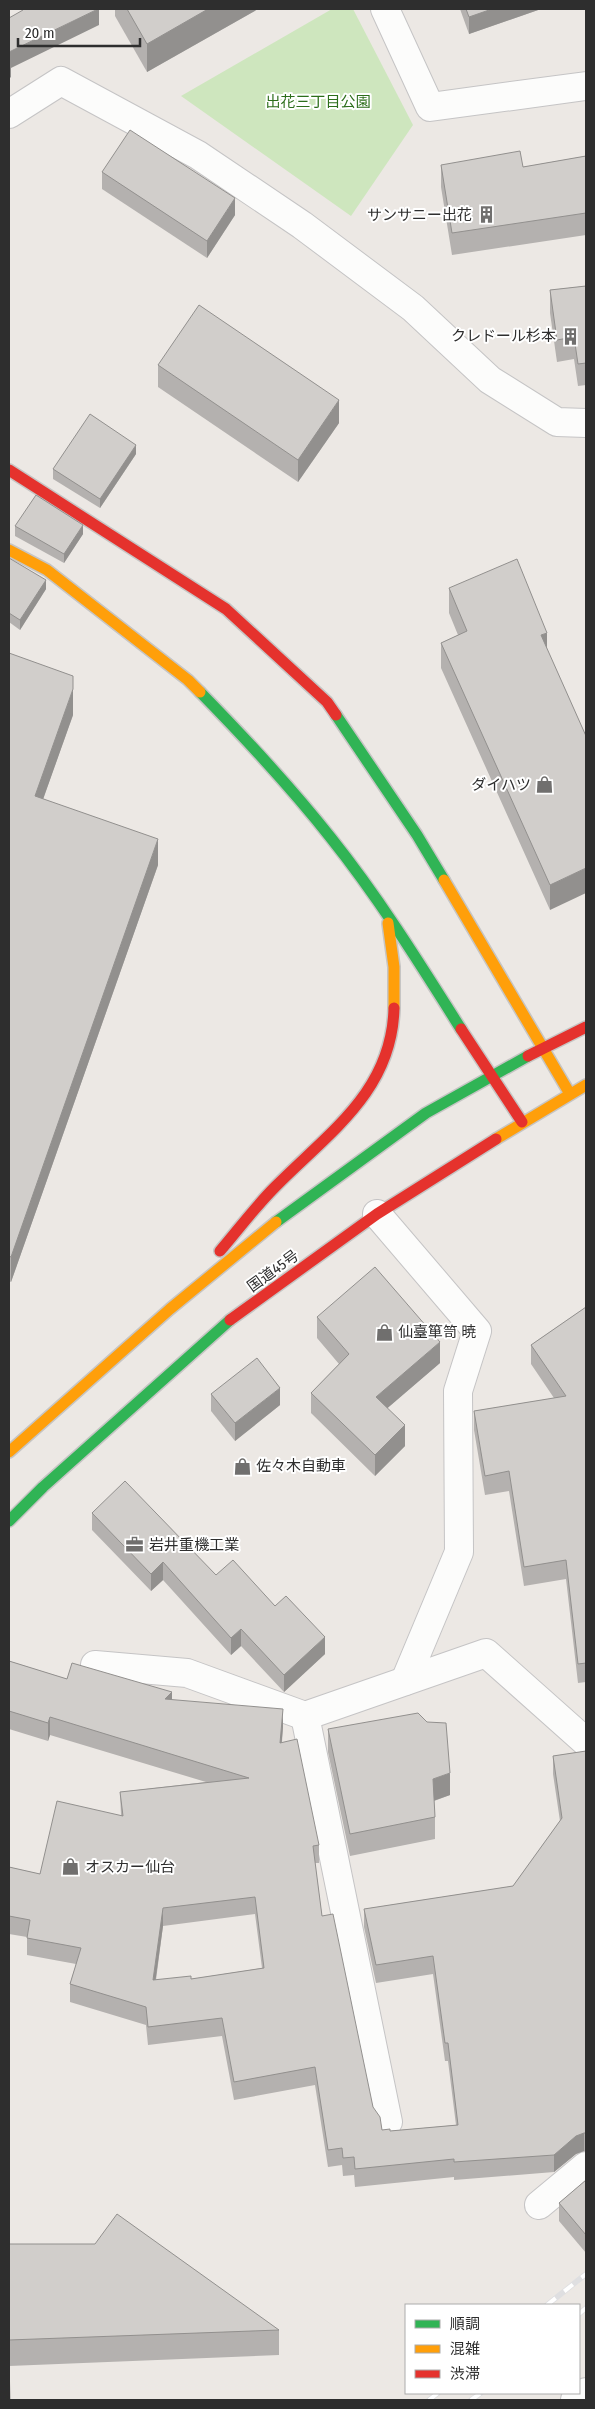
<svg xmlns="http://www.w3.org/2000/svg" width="595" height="2409" font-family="'Fira Sans Condensed','Noto Sans JP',sans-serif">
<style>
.green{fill:#cee6be}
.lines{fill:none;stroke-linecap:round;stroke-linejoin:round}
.street-casing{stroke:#c5c4c5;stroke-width:30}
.fast-casing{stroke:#c6c5c4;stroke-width:14}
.slow-casing{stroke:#c6c5c4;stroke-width:14}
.jam-casing{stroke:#c6c5c4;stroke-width:14}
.street{stroke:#fcfcfb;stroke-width:28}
.fast{stroke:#30b455;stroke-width:11}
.slow{stroke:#ff9f0a;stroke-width:11}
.jam{stroke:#e5322d;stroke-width:11}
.rail-casing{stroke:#dfdfe1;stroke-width:5.5}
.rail{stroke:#fff;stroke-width:4;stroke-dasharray:11;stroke-linecap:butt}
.wall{fill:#b4b1af;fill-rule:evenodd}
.shaded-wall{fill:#92908e}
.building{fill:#d1cecb;stroke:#92908e;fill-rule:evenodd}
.labels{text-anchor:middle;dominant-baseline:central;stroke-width:4;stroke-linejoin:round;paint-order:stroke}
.park-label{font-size:15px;fill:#2c6e1b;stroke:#fff}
.poi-label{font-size:15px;fill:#2e2e2e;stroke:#fff;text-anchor:start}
.street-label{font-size:15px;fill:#2e2e2e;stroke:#fff}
</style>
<rect width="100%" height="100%" fill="#ece8e4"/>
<polygon class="green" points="332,9 353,9 413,125 351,216 181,96"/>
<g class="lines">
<defs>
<g id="street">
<polyline points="385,9 430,107 586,86"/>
<polyline points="9,114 61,81 198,155 302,225 413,308 490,380 557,422 586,423"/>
<polyline points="377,1214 477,1331 458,1391 459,1552 405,1681"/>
<polyline points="95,1665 187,1673 305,1716"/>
<polyline points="388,2122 305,1716 486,1653 586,1742"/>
<polyline points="539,2205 586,2166"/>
<polyline points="575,2400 586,2392"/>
</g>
<g id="fast">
<path d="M200,692C246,739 290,786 331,838C379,898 420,964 461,1029"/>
<polyline points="336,715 417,835 444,880"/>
<polyline points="276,1222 426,1113 528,1056"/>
<polyline points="9,1521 43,1487 230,1320"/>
</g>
<g id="slow">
<polyline points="9,550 47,570 188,680 200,692"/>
<polyline points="444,880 570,1094"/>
<polyline points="388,923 394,967 394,1008"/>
<polyline points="496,1139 586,1085"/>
<polyline points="9,1452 170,1309 276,1222"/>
</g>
<g id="jam">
<polyline points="9,470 226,609 327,702 336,715"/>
<polyline points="461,1029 522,1122"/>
<polyline points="528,1056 586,1027"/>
<path d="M220,1251C238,1230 255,1207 275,1187C328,1133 392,1092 394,1008"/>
<polyline points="230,1320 377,1214 496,1139"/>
</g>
</defs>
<use href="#street" class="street-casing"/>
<use href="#fast" class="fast-casing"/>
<use href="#slow" class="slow-casing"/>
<use href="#jam" class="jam-casing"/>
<use href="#street" class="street"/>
<use href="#fast" class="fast"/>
<use href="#slow" class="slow"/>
<use href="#jam" class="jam"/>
<defs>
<g id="rail">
<polyline points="547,2305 586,2274"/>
<polyline points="579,2314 586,2308"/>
<polyline points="429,2400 438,2393"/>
<polyline points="471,2400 481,2393"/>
</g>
</defs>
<use href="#rail" class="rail-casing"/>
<use href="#rail" class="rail"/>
</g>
<g class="wall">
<polygon points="115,9 258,9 147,72 115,16"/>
<polygon points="460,9 541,9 469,34"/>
<polygon points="586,156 586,235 452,255 441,187 441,165 523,167"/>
<polygon points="102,172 235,215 207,258 102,189"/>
<polygon points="586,286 586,389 586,385 578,386 574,359 557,362 550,313 550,290"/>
<polygon points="158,365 339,423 298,482 158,387"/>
<polygon points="136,454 100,508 53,479 53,469"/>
<polygon points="15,526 83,534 64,563 15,536"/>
<polygon points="9,558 46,589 20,630 9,622"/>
<polygon points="449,588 547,650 586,736 550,910 441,668 441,643 458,635 449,613"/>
<polygon points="9,653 73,715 43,799 158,865 11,1282 9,1281"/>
<polygon points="586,1307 586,1682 578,1683 566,1579 524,1586 509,1491 485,1495 474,1430 474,1411 554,1398 531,1364 531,1345"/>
<polygon points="317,1317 440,1363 387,1408 405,1446 375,1476 311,1413 311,1393 339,1364 317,1338"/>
<polygon points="211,1394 280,1405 235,1441 211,1411"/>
<polygon points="92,1513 216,1575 275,1606 325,1654 284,1692 241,1646 231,1655 163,1580 151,1591 92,1530"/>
<path d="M9,1661L67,1679L172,1700L283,1727L282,1742L319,1845V1863H315L322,1916L373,2107L382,2130L390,2131L456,2125L448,2061H445L433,1974L376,1983L364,1927V1909L513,1886L560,1821L553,1774V1756L586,1751V2151H584L576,2154L554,2172L454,2180V2177L355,2187L354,2175L343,2176L342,2165L328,2167L315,2085L234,2100L222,2036L148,2045L146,2025L70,2002V1984L76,1964L27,1955V1937L9,1934V1867L40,1874L121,1815L120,1792L206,1782L50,1735L48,1741L9,1729ZM255,1914L262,1968L191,1979L156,1980L163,1926Z"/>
<polygon points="328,1729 450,1795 434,1801 435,1817 435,1839 350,1856 328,1752"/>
<polygon points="586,2180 586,2253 559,2221 559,2203"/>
<polygon points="9,2244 279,2330 279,2355 9,2366 9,2400"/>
</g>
<g class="shaded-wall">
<polygon points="98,9 99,9 99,25 11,68 11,77 9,79 9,52"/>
<polygon points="208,9 258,9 147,72 147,44"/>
<polygon points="492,9 541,9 469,34 469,17"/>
<polygon points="235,198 235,215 207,258 207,241"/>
<polygon points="339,400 339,423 298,482 298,460"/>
<polygon points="136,445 136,454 100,508 100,499"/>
<polygon points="83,525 83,534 64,563 64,554"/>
<polygon points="46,580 46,589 20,630 20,620"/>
<polygon points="547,633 547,658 541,635"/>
<polygon points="73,689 73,715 35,822 35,796"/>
<polygon points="158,839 158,865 11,1282 11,1257"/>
<polygon points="586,868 586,893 550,910 550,885"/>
<polygon points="440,1342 440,1363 376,1418 376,1397"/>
<polygon points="280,1388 280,1405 235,1441 235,1423"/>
<polygon points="405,1425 405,1446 375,1476 375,1455"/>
<polygon points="163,1562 163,1580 151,1591 151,1574"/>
<polygon points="241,1629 241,1646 231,1655 231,1638"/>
<polygon points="325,1637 325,1654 284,1692 284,1675"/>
<polygon points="172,1692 172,1710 165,1699"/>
<polygon points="283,1709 283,1727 280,1760 280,1743"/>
<polygon points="50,1717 50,1735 48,1741 48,1723"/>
<polygon points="450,1773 450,1795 433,1801 433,1779"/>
<polygon points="163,1908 163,1926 153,1998 153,1980"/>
<polygon points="584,2133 584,2151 576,2154 554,2172 554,2155 576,2136"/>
</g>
<g class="building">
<polygon points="23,9 98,9 9,52 9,18 23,10"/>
<polygon points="127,9 208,9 147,44"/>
<polygon points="466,9 492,9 469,17"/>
<polygon points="130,130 235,198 207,241 102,172"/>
<polygon points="520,151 523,167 586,156 586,213 452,233 441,165"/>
<polygon points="586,286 586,366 586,363 578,364 574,337 557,340 550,290"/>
<polygon points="199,305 339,400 298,460 158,365"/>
<polygon points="90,414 136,445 100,499 53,469"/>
<polygon points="36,495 83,525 64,554 15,526"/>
<polygon points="9,558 46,580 20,620 9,613"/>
<polygon points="517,559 547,633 541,635 586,736 586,868 550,885 441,643 467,631 449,588"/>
<polygon points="9,653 73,676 73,689 35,796 158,839 11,1257 9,1256"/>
<polygon points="375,1267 440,1342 376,1397 405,1425 375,1455 311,1393 349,1354 317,1317"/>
<polygon points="586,1307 586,1663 578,1664 566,1560 524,1567 509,1471 485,1476 474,1411 566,1396 531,1345"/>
<polygon points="257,1358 280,1388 235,1423 211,1394"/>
<polygon points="125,1481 216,1575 233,1560 275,1606 286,1596 325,1637 284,1675 241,1629 231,1638 163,1562 151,1574 92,1513"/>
<path d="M9,1661L67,1679L72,1663L172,1692L165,1699L283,1709L280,1743L297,1739L319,1845L313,1846L322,1916L333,1914L373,2107L380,2117L382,2130L390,2129V2131L458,2125L448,2043H445L433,1956L376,1965L364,1909L513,1886L562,1818L553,1756L586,1751V2133H584L576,2136L554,2155L454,2162V2159L355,2169L354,2157L343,2158L342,2148L328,2150L315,2067L234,2082L222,2018L148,2027L146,2007L70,1984L81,1948L27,1938L30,1920L9,1916V1867L40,1874L57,1801L123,1816L120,1792L249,1778L50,1717L48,1723L9,1711ZM255,1897L264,1968L191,1979V1976L153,1980L163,1908Z"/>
<polygon points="418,1713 427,1722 446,1723 450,1773 433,1779 435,1817 350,1834 328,1729"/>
<polygon points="586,2180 586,2235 559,2203"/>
<polygon points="117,2214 279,2330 9,2340 9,2244 95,2244"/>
<polygon points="9,2363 10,2400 9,2400"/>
</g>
<defs>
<symbol id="building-bare" viewBox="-9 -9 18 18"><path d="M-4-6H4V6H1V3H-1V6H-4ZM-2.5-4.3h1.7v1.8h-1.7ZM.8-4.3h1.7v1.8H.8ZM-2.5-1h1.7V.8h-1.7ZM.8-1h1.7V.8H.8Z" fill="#706f6e" stroke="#fff" stroke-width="2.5" paint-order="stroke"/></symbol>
<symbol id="shop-bare" viewBox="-9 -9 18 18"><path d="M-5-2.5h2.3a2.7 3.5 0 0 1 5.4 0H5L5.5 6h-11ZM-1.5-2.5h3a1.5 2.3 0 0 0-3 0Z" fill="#706f6e" stroke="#fff" stroke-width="2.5" paint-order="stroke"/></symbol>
<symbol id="office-bare" viewBox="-9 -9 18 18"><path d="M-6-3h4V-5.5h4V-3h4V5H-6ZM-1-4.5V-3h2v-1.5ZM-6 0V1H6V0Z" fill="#706f6e" stroke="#fff" stroke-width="2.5" paint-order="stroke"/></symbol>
</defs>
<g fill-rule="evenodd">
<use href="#building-bare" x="474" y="202" width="25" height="25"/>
<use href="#building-bare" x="558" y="324" width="25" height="25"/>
<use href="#shop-bare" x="532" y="772" width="25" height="25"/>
<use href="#shop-bare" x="372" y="1320" width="25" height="25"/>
<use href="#shop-bare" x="230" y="1454" width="25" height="25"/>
<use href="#office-bare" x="122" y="1532" width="25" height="25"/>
<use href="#shop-bare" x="58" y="1854" width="25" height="25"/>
</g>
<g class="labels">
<g class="park-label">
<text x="318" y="102">出花三丁目公園</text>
</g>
<g class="poi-label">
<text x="472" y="215" text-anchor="end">サンサニー出花</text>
<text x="556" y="336" text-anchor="end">クレドール杉本</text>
<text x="531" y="785" text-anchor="end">ダイハツ</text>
<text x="398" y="1332">仙臺箪笥 暁</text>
<text x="256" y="1466">佐々木自動車</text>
<text x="149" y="1545">岩井重機工業</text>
<text x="85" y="1867">オスカー仙台</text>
</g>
<g class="street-label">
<text transform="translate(273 1271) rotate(-36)">国道45号</text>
</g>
</g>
<rect width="595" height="2409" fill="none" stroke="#2e2e2e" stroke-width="20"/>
<rect x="405" y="2304" width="175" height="90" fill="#ffffff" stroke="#ababab"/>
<rect x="415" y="2320" width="25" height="8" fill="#30b455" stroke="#ababab"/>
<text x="450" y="2329" font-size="15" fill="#2e2e2e">順調</text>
<rect x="415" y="2345" width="25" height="8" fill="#ff9f0a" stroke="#ababab"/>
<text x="450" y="2354" font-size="15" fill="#2e2e2e">混雑</text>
<rect x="415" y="2370" width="25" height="8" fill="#e5322d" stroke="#ababab"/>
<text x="450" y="2379" font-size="15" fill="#2e2e2e">渋滞</text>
<path d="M18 38v8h122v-8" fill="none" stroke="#2e2e2e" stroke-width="2.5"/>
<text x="25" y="38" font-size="15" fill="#2e2e2e" stroke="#ffffff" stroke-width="4" paint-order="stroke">20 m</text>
</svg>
